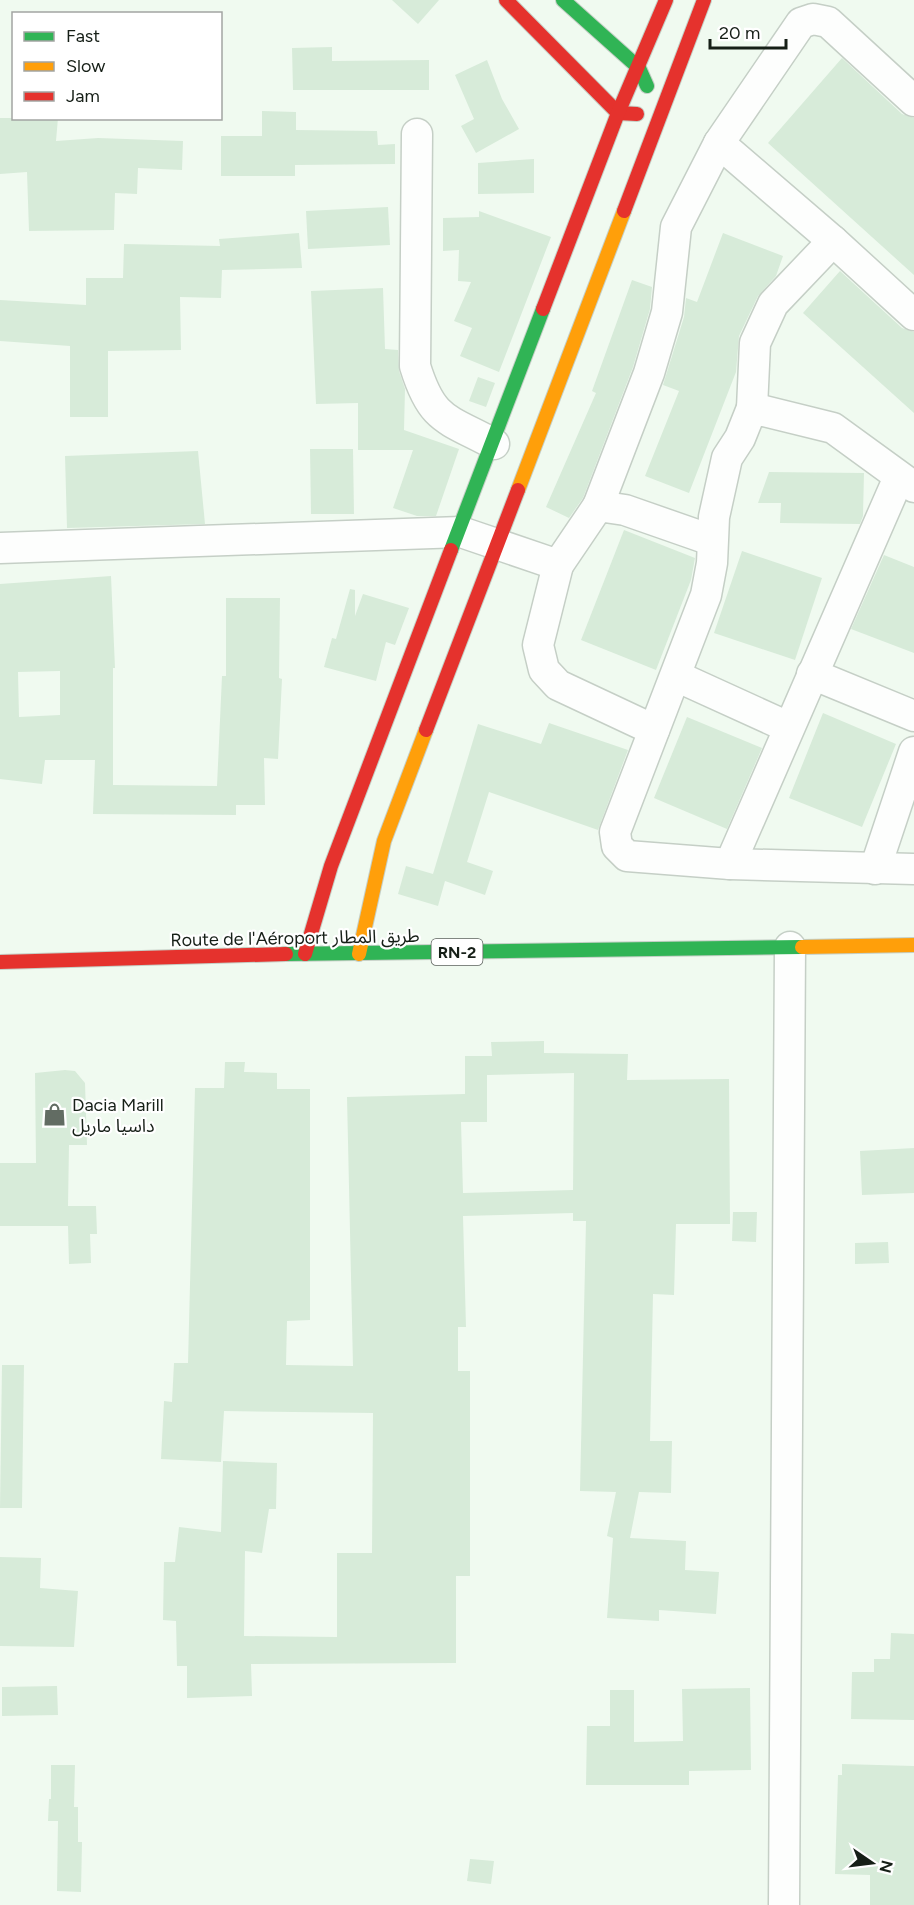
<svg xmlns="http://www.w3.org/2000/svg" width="914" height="1905" font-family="Figtree,'Noto Sans Arabic',sans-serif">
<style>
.building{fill:#d7ebd9;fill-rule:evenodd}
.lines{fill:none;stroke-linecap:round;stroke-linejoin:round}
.street-casing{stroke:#c5cfc6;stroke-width:33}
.fast-casing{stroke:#c5cfc6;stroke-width:16}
.slow-casing{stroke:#c5cfc6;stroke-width:16}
.jam-casing{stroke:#c5cfc6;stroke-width:16}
.street{stroke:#fdfefd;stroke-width:30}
.fast{stroke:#30b455;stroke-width:14}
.slow{stroke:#ff9f0a;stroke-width:14}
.jam{stroke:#e5322d;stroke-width:14}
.labels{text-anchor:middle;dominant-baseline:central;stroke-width:4.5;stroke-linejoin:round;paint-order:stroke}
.shield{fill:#fff;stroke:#5c625d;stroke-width:1.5}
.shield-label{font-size:16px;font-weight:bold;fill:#161f17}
.street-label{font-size:18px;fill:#161f17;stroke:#fff}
.poi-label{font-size:18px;fill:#161f17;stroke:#fff;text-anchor:start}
</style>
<rect width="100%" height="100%" fill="#f0faf0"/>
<g class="building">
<polygon points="392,0 439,0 418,24"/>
<polygon points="332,47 332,61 429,60 429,90 293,90 292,48"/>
<polygon points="842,58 902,114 914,118 914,275 768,143"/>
<polygon points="487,60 502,99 519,129 476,153 461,126 474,119 455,75"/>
<polygon points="262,111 296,112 296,130 377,131 378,145 395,144 395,164 295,165 295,176 221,176 221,136 262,136"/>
<polygon points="0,118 58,118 56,141 98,138 183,141 182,170 138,168 137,194 115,193 114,230 29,231 27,172 0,174"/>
<polygon points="534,159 534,193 478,194 478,163"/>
<polygon points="388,207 390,245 308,249 306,211"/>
<polygon points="479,211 551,237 499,372 460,356 472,328 454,321 471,282 458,281 459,250 443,251 443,218 479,217"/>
<polygon points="299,233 302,268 222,270 221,298 180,297 181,350 108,351 108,417 70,417 70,346 0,341 0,300 86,305 86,278 123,278 124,244 220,246 219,239"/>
<polygon points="723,233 783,256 776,276 758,296 739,336 736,372 689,493 645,476 679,391 663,385 684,317 686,298 697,302"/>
<polygon points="840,271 902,328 914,332 914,413 803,313"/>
<polygon points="632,280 652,287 650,309 633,367 583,498 569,518 546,507 596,393 592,391"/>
<polygon points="383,288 385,349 398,350 399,371 405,389 404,430 459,449 436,516 417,516 393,508 413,450 358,450 358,403 316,404 311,291"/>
<polygon points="478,377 495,383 486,407 469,401"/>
<polygon points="310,449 353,449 354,514 311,514"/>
<polygon points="198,451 205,524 67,528 65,456"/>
<polygon points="769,472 864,473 863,516 860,524 780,523 781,503 758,503"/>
<polygon points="624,530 695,558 691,580 656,670 581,640"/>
<polygon points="742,551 822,578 795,660 714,633"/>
<polygon points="884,555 914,567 914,653 851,629"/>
<path d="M111,576L115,668H113V785L217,786L222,676H226V598H280L279,678L282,679L278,759L264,758L265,805H236V815L93,814L95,760H45L42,784L0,779V584ZM60,671V715L19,717L18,672Z"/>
<polygon points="350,589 355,590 355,616 363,594 409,608 395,645 386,642 376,681 324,667 332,638 336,639"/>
<polygon points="823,713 896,744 862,827 789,798"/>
<polygon points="687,717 762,748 727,829 654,798"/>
<polygon points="549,723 628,750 598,830 489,792 467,862 493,871 485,895 445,881 438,906 398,894 406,866 433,874 478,724 541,744"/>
<path d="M544,1041V1053L628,1054L627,1080L729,1079L730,1224H676L674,1295L653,1294L650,1441H672L671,1493L639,1492L630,1538L686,1541L685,1570L719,1572L716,1614L659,1610V1621L607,1618L613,1538L607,1536L616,1492L580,1491L586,1221H573V1213L463,1216L466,1327H458V1371H470V1576H456V1663L251,1664L252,1696L187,1698V1666H177L176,1621L163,1620L164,1562H175L179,1527L221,1532L223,1461L277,1463L276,1509H269L262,1553L245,1551L244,1636L337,1637V1553H372L373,1413L224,1411L221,1462L161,1459L164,1401L172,1402L174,1363H188L195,1088H224L225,1062H245L244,1072L277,1073V1089H310V1320L287,1321L286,1365L353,1366L347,1097L465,1094V1056H492L491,1042ZM574,1073L573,1190L463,1193L461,1122H487V1075Z"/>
<polygon points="65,1070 75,1071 85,1083 87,1145 69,1145 68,1206 96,1206 97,1234 90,1234 91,1263 69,1264 68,1226 0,1226 0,1163 36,1163 35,1073"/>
<polygon points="914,1148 914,1193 862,1195 860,1151"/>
<polygon points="733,1212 757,1212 756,1242 732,1241"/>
<polygon points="888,1242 889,1263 855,1264 855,1243"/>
<polygon points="2,1365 24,1365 22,1508 0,1508"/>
<polygon points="0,1557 41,1558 40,1588 78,1591 74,1647 0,1646"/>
<polygon points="891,1633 914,1634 914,1720 851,1719 852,1672 874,1672 874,1659 890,1659"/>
<polygon points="57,1686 58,1715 2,1716 2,1687"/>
<polygon points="750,1688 751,1770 689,1771 689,1785 586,1785 587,1726 610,1726 610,1690 634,1690 634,1742 683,1741 682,1689"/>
<polygon points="842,1764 914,1766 914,1905 870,1905 870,1875 835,1874 838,1775 842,1775"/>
<polygon points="51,1765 75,1765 74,1807 78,1807 78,1842 82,1842 81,1892 57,1891 58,1821 48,1821 49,1799 51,1799"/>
<polygon points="470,1859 494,1861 491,1884 467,1881"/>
</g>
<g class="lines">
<defs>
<g id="street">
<path d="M417,134L415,366C432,421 446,418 494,444"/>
<polyline points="719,143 801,23 813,19 828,22 914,101"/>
<polyline points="752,408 755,343 773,304 833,241"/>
<polyline points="914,487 833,428 752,408 740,438 727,458 714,517 712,563 706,595 615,832 617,846 627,856 730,864 914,869"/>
<polyline points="598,506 649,373 667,312 676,227 719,143 833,241 914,315"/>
<polyline points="0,548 461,532 558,565 598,506 625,510 711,540"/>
<polyline points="558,565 538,645 544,670 558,685 654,730"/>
<polyline points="812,674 914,716"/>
<polyline points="676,676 788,727"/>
<polyline points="730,864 899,477"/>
<polyline points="875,869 914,752"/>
<polyline points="784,1905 790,947"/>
</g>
<g id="fast">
<polyline points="563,0 639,68 647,86"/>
<polyline points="451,550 543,309"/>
<polyline points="286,954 802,947"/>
</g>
<g id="slow">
<polyline points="518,490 624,211"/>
<polyline points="802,947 914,945"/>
<polyline points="359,954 384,841 426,730"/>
</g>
<g id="jam">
<polyline points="506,0 618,113 637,114"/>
<polyline points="624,211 704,0"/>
<polyline points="543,309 618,113 666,0"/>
<polyline points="426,730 518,490"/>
<polyline points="305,954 331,866 451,550"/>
<polyline points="0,962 286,954"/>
</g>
</defs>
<use href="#street" class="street-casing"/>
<use href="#fast" class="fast-casing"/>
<use href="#slow" class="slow-casing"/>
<use href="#jam" class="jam-casing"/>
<use href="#street" class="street"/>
<use href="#fast" class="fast"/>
<use href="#slow" class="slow"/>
<use href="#jam" class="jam"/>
</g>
<defs>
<symbol id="shop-bare" viewBox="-9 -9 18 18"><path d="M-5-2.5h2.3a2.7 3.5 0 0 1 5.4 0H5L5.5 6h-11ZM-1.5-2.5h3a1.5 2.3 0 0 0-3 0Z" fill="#626c63" stroke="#fff" stroke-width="2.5" paint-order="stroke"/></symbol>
</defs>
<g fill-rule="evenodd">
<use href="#shop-bare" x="38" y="1098" width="33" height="33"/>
</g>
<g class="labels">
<rect class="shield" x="431.5" y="939" width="51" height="26" rx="4.5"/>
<g class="shield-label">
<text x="457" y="952">RN-2</text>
</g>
<g class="street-label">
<text transform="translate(295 938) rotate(-1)">Route de l'Aéroport طريق المطار</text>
</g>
<g class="poi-label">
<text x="72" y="1105">Dacia Marill<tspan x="72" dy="21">داسيا ماريل</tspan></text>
</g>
</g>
<rect x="12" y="12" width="210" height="108" fill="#ffffff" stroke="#a2a5a2" stroke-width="1.5"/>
<rect x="24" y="32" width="30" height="9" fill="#30b455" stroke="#a2a5a2" stroke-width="1.5"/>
<text x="66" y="42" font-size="18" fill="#161f17">Fast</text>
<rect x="24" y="62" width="30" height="9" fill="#ff9f0a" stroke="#a2a5a2" stroke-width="1.5"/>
<text x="66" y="72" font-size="18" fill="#161f17">Slow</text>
<rect x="24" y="92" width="30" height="9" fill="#e5322d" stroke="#a2a5a2" stroke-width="1.5"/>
<text x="66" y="102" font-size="18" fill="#161f17">Jam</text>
<g transform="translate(872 1863) rotate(104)" stroke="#ffffff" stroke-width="4.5" paint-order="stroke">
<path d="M0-4.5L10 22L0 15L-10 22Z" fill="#161f17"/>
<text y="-9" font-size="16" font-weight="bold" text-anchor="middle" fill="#161f17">N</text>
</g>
<path d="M710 39v9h76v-9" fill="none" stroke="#161f17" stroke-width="3"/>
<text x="719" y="39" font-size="18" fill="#161f17" stroke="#ffffff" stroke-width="4.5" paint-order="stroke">20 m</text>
</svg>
